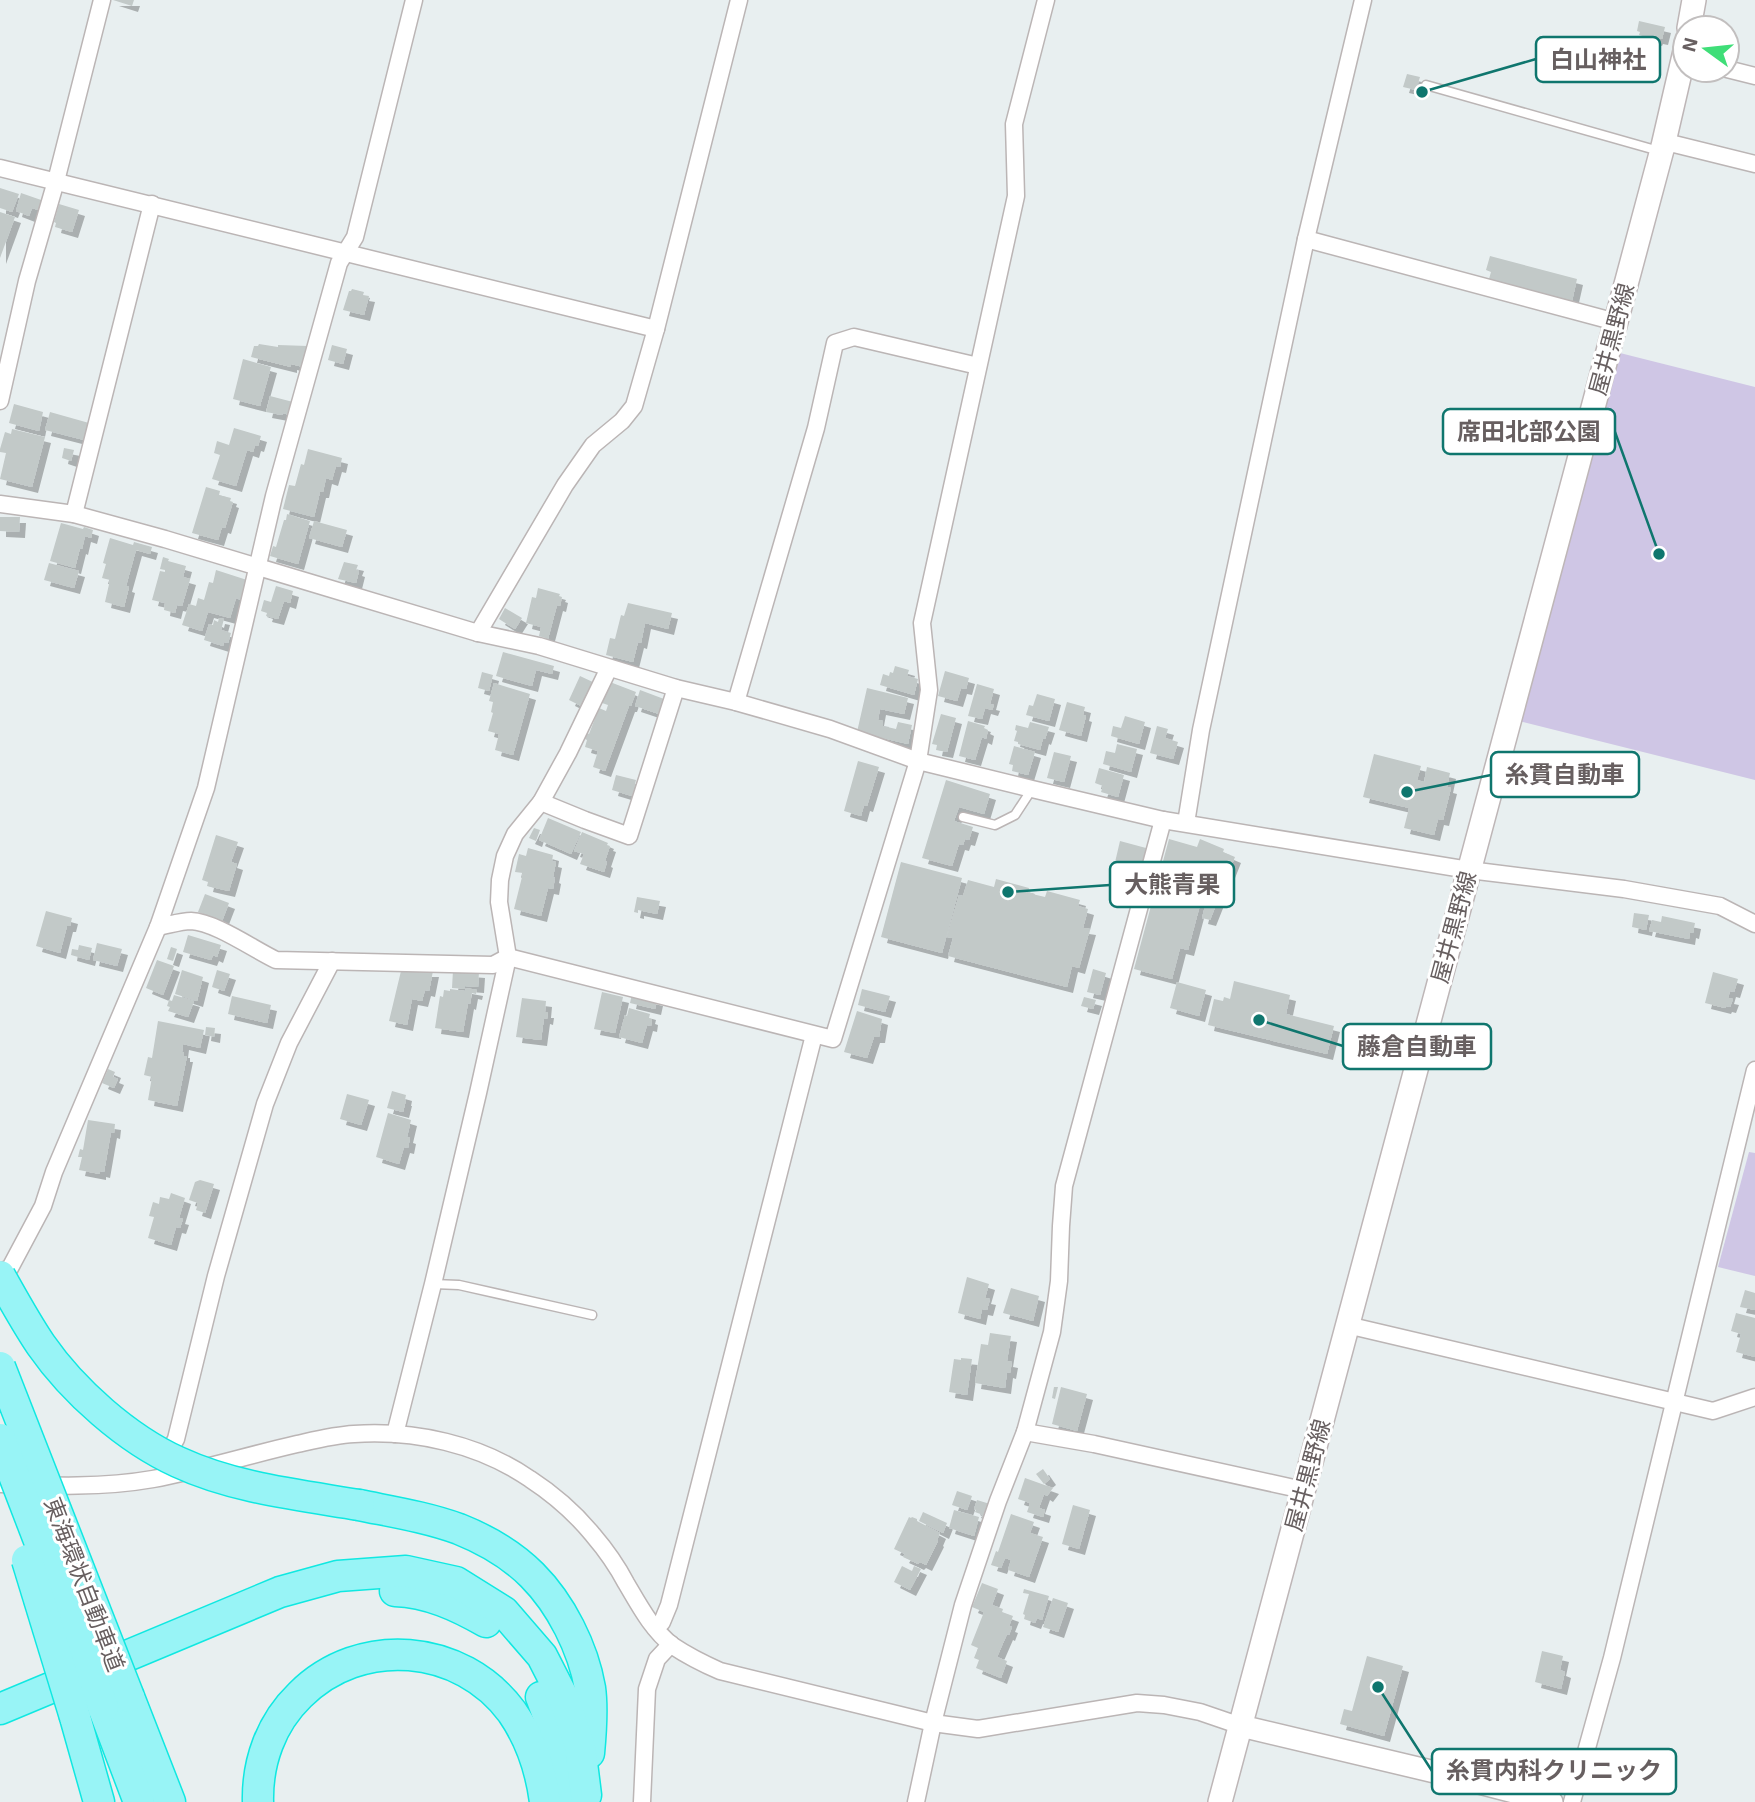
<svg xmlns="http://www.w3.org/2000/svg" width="1755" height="1802" font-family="'Exo 2','Noto Sans JP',sans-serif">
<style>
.green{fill:#cfc6e5}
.building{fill:#c2c9c8;filter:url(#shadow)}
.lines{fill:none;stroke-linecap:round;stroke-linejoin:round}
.service-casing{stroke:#bbb5b5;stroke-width:11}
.minor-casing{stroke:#bbb5b5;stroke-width:19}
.tertiary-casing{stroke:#bbb5b5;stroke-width:24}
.secondary-casing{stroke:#beb6b7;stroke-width:26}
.motorway-casing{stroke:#10e8e1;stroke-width:33}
.service{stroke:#fff;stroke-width:8}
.minor{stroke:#fff;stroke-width:16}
.tertiary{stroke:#fff;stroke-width:21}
.secondary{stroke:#fff;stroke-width:23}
.motorway{stroke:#98f4f6;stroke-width:30}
.motorway-bridge-casing{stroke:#10e8e1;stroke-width:33;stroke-linecap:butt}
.motorway-bridge{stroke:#98f4f6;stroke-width:30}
.labels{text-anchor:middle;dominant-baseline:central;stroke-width:6;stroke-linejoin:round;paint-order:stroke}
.street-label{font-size:23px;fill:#675f60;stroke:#fff}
.leader{fill:none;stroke:#0f766e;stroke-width:2.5}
.callout-dot{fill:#0f766e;stroke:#fff;stroke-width:2.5}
.callout{fill:#fff;stroke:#0f766e;stroke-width:2.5}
.callout-label{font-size:24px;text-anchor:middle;font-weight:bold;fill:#675f60}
</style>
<defs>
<filter id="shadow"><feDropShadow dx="6" dy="6" stdDeviation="0" flood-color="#0004"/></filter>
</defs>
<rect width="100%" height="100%" fill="#e8eff0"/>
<g class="green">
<polygon points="1616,352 1755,387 1755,780 1519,721"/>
<polygon points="1749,1152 1755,1153 1755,1276 1718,1267"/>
</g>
<g class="building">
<polygon points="113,0 134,0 132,6"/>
<polygon points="1639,21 1665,27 1662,39 1657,38 1656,40 1639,35 1640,32 1637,31"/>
<polygon points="1407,74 1420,77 1416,90 1403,87"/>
<polygon points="0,188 19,194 12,212 0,208"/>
<polygon points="21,193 44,201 41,211 32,208 29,216 16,211"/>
<polygon points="59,204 79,210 72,232 55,227 56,223 54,222"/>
<polygon points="0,212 15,217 0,258"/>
<polygon points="1490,256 1577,279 1572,301 1489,279 1491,272 1486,270"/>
<polygon points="352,289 364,292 363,295 369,296 364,315 343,310 349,291 351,291"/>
<polygon points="259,344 278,347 278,345 308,346 303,367 291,364 291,367 251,357 254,346 258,346"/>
<polygon points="332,345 347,349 343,364 328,360"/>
<polygon points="243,359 271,367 260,406 233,399"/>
<polygon points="270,396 293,402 289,415 283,413 282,415 266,412"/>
<polygon points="14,404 43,412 39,431 9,423"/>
<polygon points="50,412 89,423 84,440 45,430"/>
<polygon points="234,428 261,436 258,446 255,445 253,452 247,450 236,486 212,479 220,455 214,453 217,441 229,445"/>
<polygon points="12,429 45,437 32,487 0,479 6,453 0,452 0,449 5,432 11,434"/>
<polygon points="64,448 74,450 71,461 62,458"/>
<polygon points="308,449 342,458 340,467 336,466 332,480 326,478 323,492 320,492 314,517 283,509 289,485 295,486 301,464 304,465"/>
<polygon points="206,487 220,491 219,495 231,498 230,501 233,502 225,528 222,527 218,540 192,533"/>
<polygon points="287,514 310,521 298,564 270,556 273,546 276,547 284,520 286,520"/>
<polygon points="0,517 20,517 19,532 0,531"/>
<polygon points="314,521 347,530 342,547 309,538"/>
<polygon points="61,523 83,529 84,527 93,530 91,538 85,536 82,549 80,548 75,568 50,561"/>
<polygon points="110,538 133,545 134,542 152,547 150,554 136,550 126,586 129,587 124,607 105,602 110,580 102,578 106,564 103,563"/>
<polygon points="163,557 169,559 168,561 186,566 183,577 190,579 182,606 177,605 175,613 164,610 165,603 152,600 160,571 165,572 165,570 160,569"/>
<polygon points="344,562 358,565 356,570 359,571 356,583 338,579"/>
<polygon points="49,563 79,571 74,588 44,580"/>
<polygon points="216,570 247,580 241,600 236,598 230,618 208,612 202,631 182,625 189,604 196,606 198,598 204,600 209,582 213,583"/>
<polygon points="276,586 293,591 290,603 284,601 278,619 266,616 267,613 261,611 264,600 271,602"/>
<polygon points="538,588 560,594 559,596 562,597 560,606 557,605 548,639 539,636 541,627 526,623 532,597 536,598"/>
<polygon points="628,603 672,613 668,629 645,623 641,643 638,642 633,662 606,655 610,638 615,639 621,615 624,616"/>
<polygon points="505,608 522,618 515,629 499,619"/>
<polygon points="219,618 224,619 221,630 231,633 228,643 224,642 223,646 204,640 209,624 213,625 214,620 218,622"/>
<polygon points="503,652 554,666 552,674 536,670 532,686 496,676"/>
<polygon points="895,666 909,670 907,676 918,679 914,695 880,685 883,674 889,676 890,672 893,673"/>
<polygon points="945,671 969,678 966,689 961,688 957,701 938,696"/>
<polygon points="482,672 493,675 489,691 478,688"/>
<polygon points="580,676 597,684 585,708 569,700"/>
<polygon points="610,682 636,692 631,706 629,706 605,771 593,767 598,751 585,747 587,740 585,739 587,733 589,734 599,708 606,711 608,705 602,703"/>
<polygon points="494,683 530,694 513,755 495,750 499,734 488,731 493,713 491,712 493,702 489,701"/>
<polygon points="977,684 994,689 990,704 994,705 992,710 985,708 982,719 968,716"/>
<polygon points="867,688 908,698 904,714 880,709 878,720 883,721 883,726 896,729 898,722 912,725 908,744 857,732"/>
<polygon points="640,690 664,699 659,714 635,706"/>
<polygon points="1037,694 1055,699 1049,721 1026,715 1029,705 1033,706"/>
<polygon points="1067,702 1085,707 1083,715 1086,716 1081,736 1059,730"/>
<polygon points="941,714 956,718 947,752 936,750 937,745 932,744"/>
<polygon points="1125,716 1145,722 1139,744 1111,736 1113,726 1121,728"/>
<polygon points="968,721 985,726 984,728 988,730 986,739 982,737 975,760 959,756"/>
<polygon points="1030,722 1049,727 1045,739 1043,738 1040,750 1018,744 1018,742 1014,741 1017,731 1015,730 1016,725 1028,728"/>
<polygon points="1157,726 1168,729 1165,738 1178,742 1173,759 1150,753"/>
<polygon points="1117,744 1137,749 1131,772 1103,764 1106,751 1115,753"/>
<polygon points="1014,746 1035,752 1028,775 1012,771 1013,765 1009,764"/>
<polygon points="1054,752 1071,756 1064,782 1047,778"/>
<polygon points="1374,754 1421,766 1417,780 1424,782 1427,767 1450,773 1447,787 1451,788 1443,820 1438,819 1434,835 1404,828 1409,808 1363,797"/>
<polygon points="858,761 879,767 867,806 864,805 861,816 844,811"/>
<polygon points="1099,768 1124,775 1118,797 1101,792 1103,786 1095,783"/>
<polygon points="616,775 636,780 632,796 612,790"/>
<polygon points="946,780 990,794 984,814 959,807 954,821 973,827 969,840 965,839 963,845 959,844 952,866 922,858"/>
<polygon points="548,818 581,832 571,854 539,840"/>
<polygon points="534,828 540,830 536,841 529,838"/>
<polygon points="582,832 608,843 607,845 610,846 605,861 607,862 604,872 580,864 584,854 574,851"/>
<polygon points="216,835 238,842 231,862 237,864 229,891 207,886 208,882 202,880"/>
<polygon points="1169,839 1197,847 1200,839 1224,849 1223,852 1235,857 1210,920 1202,918 1205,906 1200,905 1188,950 1180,948 1172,979 1134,969"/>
<polygon points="1120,841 1146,848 1137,882 1112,875"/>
<polygon points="528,848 553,855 552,861 556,862 553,877 555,878 553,889 548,888 541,916 514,909 523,873 515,872 519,854 526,856"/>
<polygon points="901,862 962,878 942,953 881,937"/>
<polygon points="996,879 1029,888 1028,893 1045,897 1047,891 1080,900 1078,906 1088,909 1083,928 1090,929 1079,968 1072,966 1067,987 948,956 953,938 947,937 959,895 963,896 968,880 994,887"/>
<polygon points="205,894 229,903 222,921 198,912"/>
<polygon points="637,897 660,901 657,914 638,910 638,913 634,912"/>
<polygon points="46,911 72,918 70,926 67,926 60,953 36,946"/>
<polygon points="1634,913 1649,915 1646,930 1632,927"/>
<polygon points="1662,916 1695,923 1693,933 1690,932 1689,939 1649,931 1652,920 1661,922"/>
<polygon points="188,935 221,945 217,957 213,955 211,960 183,952"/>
<polygon points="97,943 122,949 117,966 93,960"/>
<polygon points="79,945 92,948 89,960 71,955 72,949 78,950"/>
<polygon points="171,947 177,949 173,961 167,959"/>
<polygon points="157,960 174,966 163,995 146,988"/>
<polygon points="1093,969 1106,973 1100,995 1087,992"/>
<polygon points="182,970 203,977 197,1001 175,994"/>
<polygon points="217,970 230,974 224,991 212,987"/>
<polygon points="453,970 479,972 478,987 465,986 465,989 452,988"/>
<polygon points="401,971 433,971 429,991 425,990 422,1001 412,999 407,1025 389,1021"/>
<polygon points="1713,972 1738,979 1734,992 1730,991 1728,998 1733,999 1730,1007 1726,1006 1725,1008 1705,1003"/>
<polygon points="1234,981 1290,995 1286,1014 1334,1026 1327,1054 1208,1025 1214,999 1223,1001 1224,997 1230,999"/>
<polygon points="1177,982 1206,990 1199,1016 1170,1008"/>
<polygon points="466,988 477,990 476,994 472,993 470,1004 468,1003 463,1032 435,1028 440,996 443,997 444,990 450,991 450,989 465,991"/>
<polygon points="862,989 890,996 885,1012 858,1005"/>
<polygon points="602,992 623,997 615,1033 594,1029"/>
<polygon points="632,994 657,1000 655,1009 630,1003"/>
<polygon points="174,995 194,1001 188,1017 168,1011 170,1007 167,1006 169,1000 172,1001"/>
<polygon points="232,996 271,1005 267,1023 228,1014"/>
<polygon points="1084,997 1096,1000 1093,1009 1081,1006"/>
<polygon points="522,998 546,1001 545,1012 548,1012 547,1019 544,1018 541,1040 516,1037"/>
<polygon points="629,1008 650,1014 649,1018 652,1019 651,1026 647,1025 642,1043 619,1037 625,1015 627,1016"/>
<polygon points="857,1011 882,1019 879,1037 874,1037 867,1058 844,1052"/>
<polygon points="158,1021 204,1030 200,1048 183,1044 182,1052 184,1052 184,1056 187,1056 177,1106 148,1100 152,1077 144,1075 148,1057 152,1058"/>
<polygon points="206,1027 215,1028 214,1037 205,1035"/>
<polygon points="108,1069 115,1072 113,1077 118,1079 114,1088 102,1083"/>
<polygon points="392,1091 406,1095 405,1100 406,1100 403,1112 387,1108"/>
<polygon points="347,1094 369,1100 361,1125 340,1119"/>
<polygon points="388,1113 411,1120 407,1137 410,1138 408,1148 404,1147 399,1164 376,1157"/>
<polygon points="88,1120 115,1124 114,1133 111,1132 104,1172 100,1171 100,1174 79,1170 82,1157 78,1157 80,1149 83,1150"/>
<polygon points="200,1180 214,1184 205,1213 196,1210 198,1203 189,1200 195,1182"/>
<polygon points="171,1193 185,1198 179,1218 183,1219 180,1228 176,1227 171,1245 148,1238 154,1217 149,1216 153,1202 159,1204 160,1197 169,1199"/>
<polygon points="967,1277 989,1284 985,1298 990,1299 987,1310 982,1309 980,1319 958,1313"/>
<polygon points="1011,1288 1039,1296 1033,1321 1003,1313"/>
<polygon points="1745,1290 1755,1293 1755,1310 1740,1307"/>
<polygon points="1736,1313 1755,1318 1755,1357 1736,1352 1741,1334 1731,1331"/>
<polygon points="990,1333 1011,1336 1007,1361 1012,1362 1010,1373 1007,1372 1005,1388 975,1383 981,1344 988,1345"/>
<polygon points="961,1358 972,1359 967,1395 949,1392 954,1359 961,1360"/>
<polygon points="1054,1387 1058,1387 1055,1399 1052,1398"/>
<polygon points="1061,1387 1087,1394 1077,1431 1052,1424"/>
<polygon points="1043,1469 1050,1479 1044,1484 1036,1474"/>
<polygon points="1025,1478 1053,1488 1047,1496 1044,1494 1039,1508 1045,1510 1043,1517 1027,1512 1030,1503 1018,1499"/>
<polygon points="957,1491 972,1496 967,1510 952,1505"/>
<polygon points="977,1500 990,1504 985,1518 982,1517 983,1515 975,1512 976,1510 974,1509"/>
<polygon points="1073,1505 1090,1510 1079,1549 1062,1544"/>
<polygon points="954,1510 979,1517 974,1536 949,1528"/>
<polygon points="923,1512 947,1523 943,1533 919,1521"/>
<polygon points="1011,1514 1034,1522 1030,1533 1043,1537 1029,1577 1008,1570 1011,1560 1005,1558 1001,1568 991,1565 996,1551 998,1552"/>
<polygon points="909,1517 911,1518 912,1517 917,1519 917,1521 940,1533 937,1540 938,1541 926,1565 920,1562 918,1564 903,1557 905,1554 894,1549"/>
<polygon points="902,1566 912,1571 914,1566 921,1569 910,1590 894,1582"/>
<polygon points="982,1583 998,1589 992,1605 1003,1609 1002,1612 1013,1616 1009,1626 1012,1627 1009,1635 1007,1634 997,1657 1007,1661 1001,1678 976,1668 979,1660 974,1658 978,1648 971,1645 984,1612 972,1607"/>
<polygon points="1024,1589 1049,1596 1042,1620 1037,1618 1035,1623 1024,1619 1025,1615 1023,1614 1029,1594 1023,1593"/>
<polygon points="1053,1598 1068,1603 1058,1632 1043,1627"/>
<polygon points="1542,1651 1563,1656 1560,1670 1565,1672 1561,1689 1535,1682"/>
<polygon points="1367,1656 1403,1666 1384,1736 1340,1724 1344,1709 1352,1711"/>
</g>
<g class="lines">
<defs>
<g id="service">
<polyline points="1426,85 1652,149 1659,147"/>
<polyline points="963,817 995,825 1015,815 1032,789"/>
<polyline points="433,1284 459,1285 592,1315"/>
</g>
<g id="minor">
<polyline points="1727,69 1755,76"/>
<polyline points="1663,146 1674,144 1755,164"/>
<polyline points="0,168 656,329"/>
<polyline points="1306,239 1616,322"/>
<polyline points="0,401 27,281 56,181 102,0"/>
<polyline points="0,504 74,514 165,539 478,633 539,646 676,688 736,702 830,729 918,761 1032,789 1163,820 1469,870 1624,889 1720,906 1755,924"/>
<polyline points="74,514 152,204"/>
<polyline points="478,633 565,485 593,445 622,421 634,406 656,329 739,0"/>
<polyline points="736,702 816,428 835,343 854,337 978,366"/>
<polyline points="541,802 568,753 609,668"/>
<polyline points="1186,823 1201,730 1306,239 1363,0"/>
<path d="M158,927C169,925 181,921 191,921C215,922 253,949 276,960L493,965L508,957L833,1039L918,761L929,690L922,623L1016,196L1014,124L1046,0"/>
<polyline points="0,1272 10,1268 43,1206 54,1172 158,927 206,788 274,496 339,263 355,237 414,0"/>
<polyline points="1347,1325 1713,1411 1755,1397"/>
<polyline points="1025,1432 1094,1444 1303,1490"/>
<polyline points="395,1434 433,1284 478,1093 508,957 499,902 500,880 505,856 515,834 541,802 585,820 629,836 676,688"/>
<polyline points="164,1461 176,1439 216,1276 265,1104 289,1043 332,961"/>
<path d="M0,1484C52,1486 102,1488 153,1479C201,1470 249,1455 297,1444C315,1440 335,1435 354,1434C415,1430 479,1444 530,1479C553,1494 575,1513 593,1535C605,1549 617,1566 626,1583C639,1605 652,1630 673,1646C688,1656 704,1664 720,1671L933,1723L978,1729L1137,1703L1164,1705L1200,1712L1241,1726"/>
<polyline points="656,1628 662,1622 669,1605 814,1035"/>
<polyline points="642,1802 647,1689 657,1659 671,1644"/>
<polyline points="916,1802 933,1723 963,1605 998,1501 1025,1432 1052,1332 1059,1281 1061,1226 1064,1186 1163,820"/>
<polyline points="1572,1802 1612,1658 1755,1070"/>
</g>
<polyline id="tertiary" points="1241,1726 1460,1778 1552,1802"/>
<g id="secondary">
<polyline points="1689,28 1694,0"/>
<polyline points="1220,1802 1663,146 1685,51"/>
</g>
<g id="motorway">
<path d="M359,1505C393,1512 426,1517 459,1529C484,1539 512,1555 532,1575C561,1604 583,1648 590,1688C593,1709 591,1732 589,1753"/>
<path d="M395,1591C428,1592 458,1606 486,1622"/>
<polyline points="129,1697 170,1802"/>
<polyline points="541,1697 554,1731 561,1776 559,1802"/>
<polyline points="103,1707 139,1802"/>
<polyline points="0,1709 280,1592 338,1576 406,1571 456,1582 504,1612 542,1656 564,1699 580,1747 586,1795"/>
<polyline points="75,1717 99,1802"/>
<path d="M258,1802C257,1762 271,1723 300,1695C360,1635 461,1643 512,1712C530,1738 541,1771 545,1802"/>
</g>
</defs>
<use href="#service" class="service-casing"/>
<use href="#minor" class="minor-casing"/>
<use href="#tertiary" class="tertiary-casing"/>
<use href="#secondary" class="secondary-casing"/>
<use href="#motorway" class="motorway-casing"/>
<use href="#service" class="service"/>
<use href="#minor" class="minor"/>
<use href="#tertiary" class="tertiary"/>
<use href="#secondary" class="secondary"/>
<use href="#motorway" class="motorway"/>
<defs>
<g id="motorway-bridge">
<path d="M0,1276C13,1299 26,1323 41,1345C73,1391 127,1439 178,1462C234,1488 299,1495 359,1505"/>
<polyline points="0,1367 129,1697"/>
<polyline points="0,1439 103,1707"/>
<polyline points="27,1560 75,1717"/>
</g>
</defs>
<use href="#motorway-bridge" class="motorway-bridge-casing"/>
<use href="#motorway-bridge" class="motorway-bridge"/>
</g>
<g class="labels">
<g class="street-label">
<text transform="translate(1611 339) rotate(-75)">屋井黒野線</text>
<text transform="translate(1453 927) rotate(-75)">屋井黒野線</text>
<text transform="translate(1307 1475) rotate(-75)">屋井黒野線</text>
<text transform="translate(85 1584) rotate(69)">東海環状自動車道</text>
</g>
</g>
<path class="leader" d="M1422 92L1536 59M1659 554L1615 432M1407 792L1491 775M1008 892L1110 885M1259 1020L1343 1046M1378 1687L1432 1771"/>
<g class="callout-dot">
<circle cx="1422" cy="92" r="7"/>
<circle cx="1659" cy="554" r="7"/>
<circle cx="1407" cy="792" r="7"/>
<circle cx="1008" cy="892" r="7"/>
<circle cx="1259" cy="1020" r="7"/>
<circle cx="1378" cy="1687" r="7"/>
</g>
<g class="callout">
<rect x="1536" y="37" width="124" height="45" rx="7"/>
<rect x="1443" y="409" width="172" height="45" rx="7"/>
<rect x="1491" y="752" width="148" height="45" rx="7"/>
<rect x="1110" y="862" width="124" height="45" rx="7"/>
<rect x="1343" y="1024" width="148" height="45" rx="7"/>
<rect x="1432" y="1749" width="244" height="45" rx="7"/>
</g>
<g class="callout-label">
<text x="1598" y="68">白山神社</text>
<text x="1529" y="440">席田北部公園</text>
<text x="1565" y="783">糸貫自動車</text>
<text x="1172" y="893">大熊青果</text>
<text x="1417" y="1055">藤倉自動車</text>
<text x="1554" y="1779">糸貫内科クリニック</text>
</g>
<g transform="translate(1706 49) rotate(285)"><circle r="33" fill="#ffffff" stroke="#c2bfbf" stroke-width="2"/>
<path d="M0-5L12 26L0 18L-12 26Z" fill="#3fde78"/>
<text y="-10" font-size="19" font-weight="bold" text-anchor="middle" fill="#675f60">N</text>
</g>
</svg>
